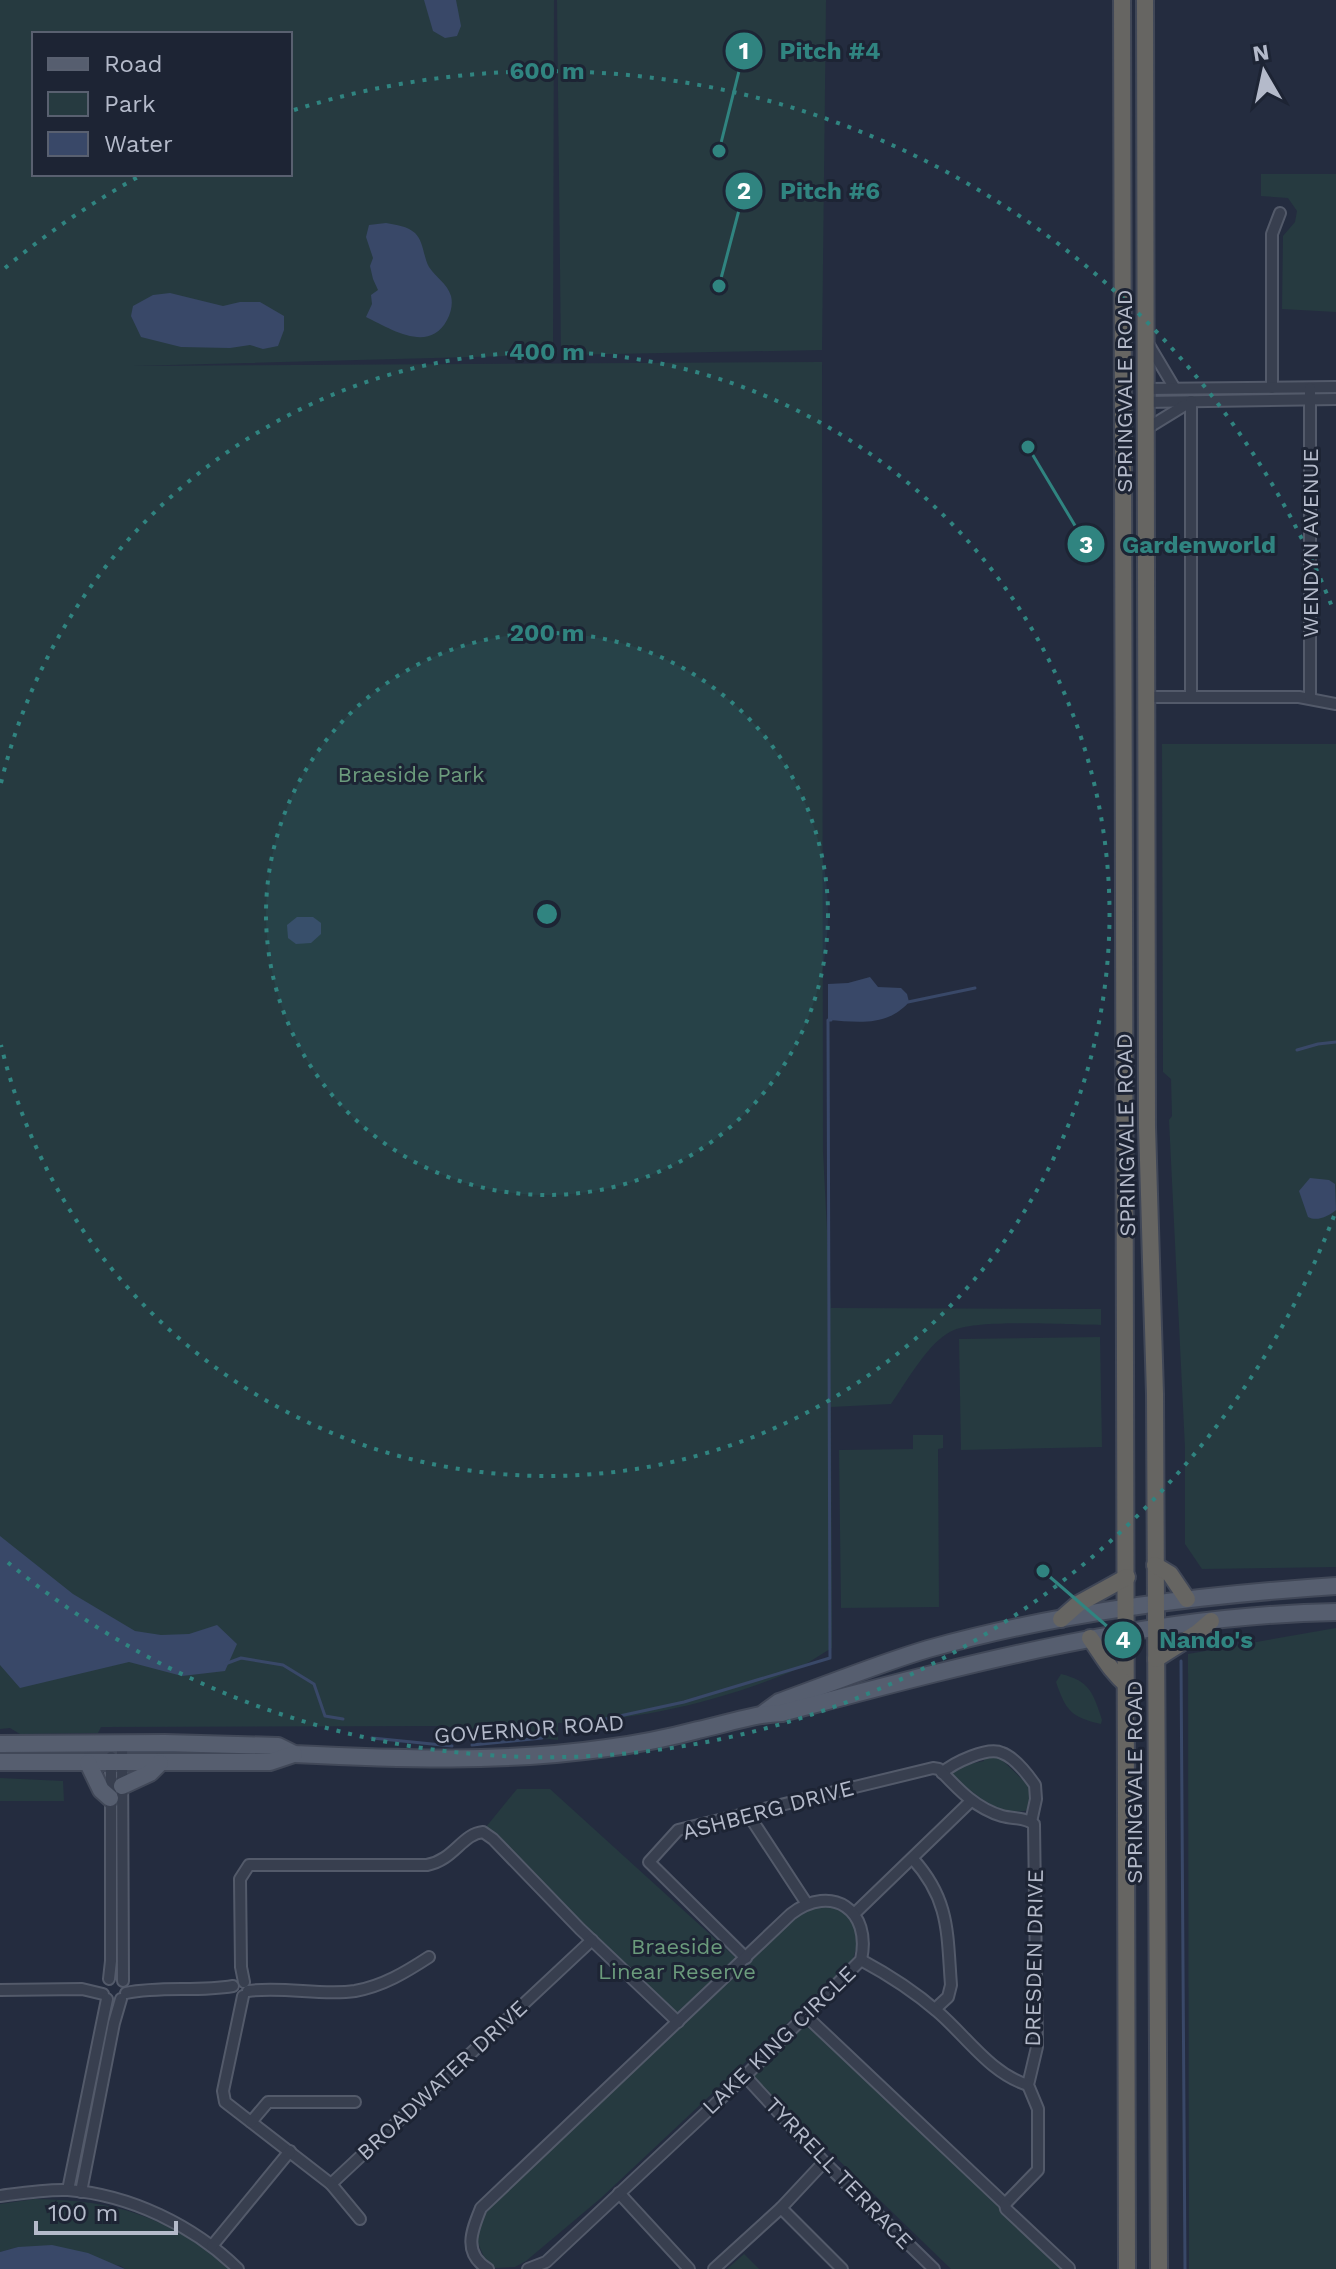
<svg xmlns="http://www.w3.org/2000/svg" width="1336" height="2269" font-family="'Work Sans',sans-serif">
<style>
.green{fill:#263a40;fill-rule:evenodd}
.water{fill:#394868}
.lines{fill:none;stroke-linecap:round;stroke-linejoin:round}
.stream{stroke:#394868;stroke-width:3}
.minor-casing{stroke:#535a6a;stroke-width:14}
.primary-casing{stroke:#414858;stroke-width:20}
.trunk-casing{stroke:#404757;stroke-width:20}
.minor{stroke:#383f4f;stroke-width:10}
.primary{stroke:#565e6f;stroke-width:16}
.trunk{stroke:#666562;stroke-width:16}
.ring{fill:none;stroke:#308480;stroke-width:4;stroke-dasharray:4 8}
.labels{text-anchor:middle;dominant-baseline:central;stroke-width:6;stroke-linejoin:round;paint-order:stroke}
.street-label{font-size:22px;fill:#b4baca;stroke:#1d2434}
.park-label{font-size:22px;fill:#6b9b7c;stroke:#1d2434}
.centre{fill:#308480;stroke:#1d2434;stroke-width:4}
.ring-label{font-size:24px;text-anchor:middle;font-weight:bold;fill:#308480;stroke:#1d2434;stroke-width:6;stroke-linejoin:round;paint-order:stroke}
.leader{fill:none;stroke:#308480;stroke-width:3}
.callout-dot{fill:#308480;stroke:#1d2434;stroke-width:3}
.mark-label{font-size:24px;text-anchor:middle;font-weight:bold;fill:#fff}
.callout-label{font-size:24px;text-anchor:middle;font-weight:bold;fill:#308480;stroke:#1d2434;stroke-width:6;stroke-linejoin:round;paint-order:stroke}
</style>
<rect width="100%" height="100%" fill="#242c3f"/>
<g class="green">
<path d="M0,0H554L553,355L132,366L822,362L823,1152L831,1308L1101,1309V1325C1067,1325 982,1319 954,1330C929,1340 906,1383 891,1404L831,1407L832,1648C816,1657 800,1669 783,1675C710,1704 636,1720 558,1723V1740L442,1726L101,1727L98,1733L20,1734L10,1728L0,1729ZM34,34H290V174H34Z"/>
<polygon points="557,0 826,0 822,350 561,355"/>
<polygon points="1261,174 1336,174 1336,312 1282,309 1283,236 1295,222 1297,211 1288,198 1261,196"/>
<polygon points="1162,744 1336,744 1336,1567 1202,1569 1185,1544 1185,1448 1169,1120 1172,1116 1171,1079 1163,1072"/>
<polygon points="1100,1337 1102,1447 961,1450 959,1339"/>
<polygon points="913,1435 943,1435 943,1448 938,1449 939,1607 841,1608 839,1450 913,1449"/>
<polygon points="1336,1628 1336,2269 1189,2269 1188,1654"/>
<path d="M1061,1674C1090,1681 1093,1693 1102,1720L1101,1724C1071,1717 1066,1711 1056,1682Z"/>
<path d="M1000,1754L1004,1757L1002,1760L1027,1784L1029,1782L1031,1784V1809C1001,1821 970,1791 950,1772L960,1766L984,1761L983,1758Z"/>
<polygon points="0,1778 63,1781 64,1801 0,1801"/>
<polygon points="517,1789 550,1789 736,1958 677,2017 486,1827"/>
<polygon points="823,1903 846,1911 860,1936 852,1962 601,2198 526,2261 515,2267 495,2268 484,2257 474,2234 485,2208 789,1921"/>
<polygon points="806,2020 1066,2269 951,2269 751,2075"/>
<path d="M35,2199C118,2200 167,2217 232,2269H125L121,2266L18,2247L0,2252V2204Z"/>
<polygon points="744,2254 759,2269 727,2269"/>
</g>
<g class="water">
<polygon points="424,0 456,0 461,26 457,36 445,38 433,31"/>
<path d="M386,223C397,225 407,226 415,233C424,242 423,256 429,267C436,278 447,283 451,296C453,304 451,313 447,320C429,354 391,329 366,317L372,304L371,295L378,290L373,279L370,266L373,258L366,237L369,225Z"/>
<polygon points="170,293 223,306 240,302 260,302 284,316 284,330 278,346 263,349 250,345 230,348 181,347 141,337 131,316 133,306 153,295"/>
<polygon points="297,917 313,917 321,923 321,934 311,943 296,944 288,938 287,925"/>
<path d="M870,977L878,987L901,988L907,994L909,1002C887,1027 858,1022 828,1020V984L848,983Z"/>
<path d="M1310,1178L1329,1180L1335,1184L1336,1210C1329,1216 1317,1222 1308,1217L1299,1191Z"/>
<polygon points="0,1536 73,1594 135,1631 161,1635 189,1634 217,1625 237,1644 225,1671 182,1676 129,1662 20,1688 0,1665"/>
<polygon points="52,2245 88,2253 125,2269 0,2269 0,2252 18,2247"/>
</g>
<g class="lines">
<g class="stream">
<polyline points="908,1002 975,988"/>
<polyline points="1297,1050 1318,1044 1336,1042"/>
<polyline points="1181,1661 1185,2269"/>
<polyline points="225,1664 241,1658 283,1665 314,1684 325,1716 343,1719"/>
<polyline points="601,1720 684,1702 830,1658 828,1020 831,1020"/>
<polyline points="372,1738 452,1746"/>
<polyline points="472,1745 542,1738"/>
</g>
<defs>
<g id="minor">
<polyline points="1146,340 1174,387"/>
<polyline points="1272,388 1272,234 1280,213"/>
<polyline points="1145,389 1336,387"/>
<polyline points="1145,402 1336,399"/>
<polyline points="1146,429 1190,402"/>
<polyline points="1191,696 1191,401"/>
<polyline points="1146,697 1299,697 1336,704"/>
<polyline points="1310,698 1310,388"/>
<polyline points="122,1743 123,1981"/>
<path d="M942,1773C953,1763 988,1746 1002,1753C1014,1757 1028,1775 1035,1785L1036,1799L1031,1822"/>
<polyline points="748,1814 807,1904"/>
<path d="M913,1859C950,1900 947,1933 951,1985L948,1997L935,2009"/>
<polyline points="854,1914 971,1801"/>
<path d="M746,1958L649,1862L678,1830L933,1768L939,1769C958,1789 975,1808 1002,1816C1013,1819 1024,1817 1034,1824L1037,2047L1028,2085L1038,2109V2170L1005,2204L805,2015"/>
<path d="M861,1960C889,1975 914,1991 938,2012C966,2036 991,2074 1028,2085"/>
<polyline points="109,1979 111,1961 111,1757"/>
<path d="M244,1982L241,1967L240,1879L249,1865H427C454,1860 462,1834 483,1832L493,1839L580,1929L678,2022"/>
<polyline points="0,1990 82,1989 103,1994"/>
<path d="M248,1991C283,1986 322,1996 355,1991C383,1986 406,1972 429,1957"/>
<path d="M126,1993C161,1986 198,1992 233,1986"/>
<polyline points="243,1996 223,2091 225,2102 331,2184 592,1940"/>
<polyline points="745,2076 824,2162 934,2269"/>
<polyline points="251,2122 268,2102 355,2102"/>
<polyline points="331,2184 360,2219"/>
<polyline points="68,2190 107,1999"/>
<polyline points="81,2192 114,2023 121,1999"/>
<polyline points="619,2193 689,2269"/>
<path d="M0,2196C22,2193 46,2189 68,2190C130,2195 193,2225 238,2269"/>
<polyline points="1005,2204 1006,2209 1069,2268"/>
<polyline points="781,2208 842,2269"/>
<polyline points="212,2246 290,2151"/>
<path d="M488,2269C462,2253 472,2230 481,2208L791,1914C832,1883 872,1910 861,1960L745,2076L546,2262L528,2269"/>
<polyline points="714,2269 781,2208 824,2162"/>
</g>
<g id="primary">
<path d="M764,1713L779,1702C829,1684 878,1664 928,1649C1061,1612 1199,1595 1336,1586"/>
<path d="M0,1744L165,1743L278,1746L294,1754C398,1759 504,1763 607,1748C638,1744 668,1738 698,1730C726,1724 753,1714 782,1713C964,1665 1146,1615 1336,1612"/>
<polyline points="0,1762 270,1762 294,1754"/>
<polyline points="88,1763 101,1790 110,1798"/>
<polyline points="122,1786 150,1773 160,1763"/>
</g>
<g id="trunk">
<polyline points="1122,0 1127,2269"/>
<polyline points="1145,0 1147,1127 1155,1394 1159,2269"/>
<polyline points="1155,1565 1170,1574 1187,1599"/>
<polyline points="1061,1619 1078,1604 1127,1577"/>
<path d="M1090,1638C1103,1656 1110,1671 1128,1686"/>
<polyline points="1156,1659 1197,1633 1211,1621"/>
</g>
</defs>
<use href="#minor" class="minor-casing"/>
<use href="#primary" class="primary-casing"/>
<use href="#trunk" class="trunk-casing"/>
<use href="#minor" class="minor"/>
<use href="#primary" class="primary"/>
<use href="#trunk" class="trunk"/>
</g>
<circle cx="547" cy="914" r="281" fill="#308480" fill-opacity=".12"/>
<g class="ring">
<circle cx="547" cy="914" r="281"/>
<path d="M1 783A562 562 0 1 1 1 1045"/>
<path d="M1334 1216A843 843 0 0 1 5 1560M5 268A843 843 0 0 1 138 177M294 110A843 843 0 0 1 1334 612"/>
</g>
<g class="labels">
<g class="street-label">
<text transform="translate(1124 391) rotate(-90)">SPRINGVALE ROAD</text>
<text transform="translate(1310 543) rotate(-90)">WENDYN AVENUE</text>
<text transform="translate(1126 1135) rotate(-91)">SPRINGVALE ROAD</text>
<text transform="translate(529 1729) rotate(-4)">GOVERNOR ROAD</text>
<text transform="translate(1134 1782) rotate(-90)">SPRINGVALE ROAD</text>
<text transform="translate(768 1810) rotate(-15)">ASHBERG DRIVE</text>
<text transform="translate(1034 1958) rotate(-89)">DRESDEN DRIVE</text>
<text transform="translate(779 2040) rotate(-44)">LAKE KING CIRCLE</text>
<text transform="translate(442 2080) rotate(-43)">BROADWATER DRIVE</text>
<text transform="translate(839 2173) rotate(46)">TYRRELL TERRACE</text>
</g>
<g class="park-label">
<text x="411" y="774">Braeside Park</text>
<text x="677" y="1946">Braeside<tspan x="677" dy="25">Linear Reserve</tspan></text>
</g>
</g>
<circle cx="547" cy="914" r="12" class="centre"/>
<g class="ring-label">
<text x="547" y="79">600 m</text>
<text x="547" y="360">400 m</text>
<text x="547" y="641">200 m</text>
</g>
<path class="leader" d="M719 151L744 51M719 286L744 191M1028 447L1086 544M1043 1571L1123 1640"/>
<g class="callout-dot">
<circle cx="719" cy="151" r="8"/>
<circle cx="719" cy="286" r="8"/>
<circle cx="1028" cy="447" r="8"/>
<circle cx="1043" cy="1571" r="8"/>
<circle cx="744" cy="51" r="20"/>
<circle cx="744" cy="191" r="20"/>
<circle cx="1086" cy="544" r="20"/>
<circle cx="1123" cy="1640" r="20"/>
</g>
<g class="mark-label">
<text x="744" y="59">1</text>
<text x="744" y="199">2</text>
<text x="1086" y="553">3</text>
<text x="1123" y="1648">4</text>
</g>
<g class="callout-label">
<text x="830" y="59">Pitch #4</text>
<text x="830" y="199">Pitch #6</text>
<text x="1199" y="553">Gardenworld</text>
<text x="1206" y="1648">Nando's</text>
</g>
<rect x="32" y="32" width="260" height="144" fill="#1d2434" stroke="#596070" stroke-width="2"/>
<rect x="48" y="58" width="40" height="12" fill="#565e6f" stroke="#596070" stroke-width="2"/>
<text x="104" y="72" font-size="24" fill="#b4baca">Road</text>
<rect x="48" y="92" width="40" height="24" fill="#263a40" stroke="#596070" stroke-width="2"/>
<text x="104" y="112" font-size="24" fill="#b4baca">Park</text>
<rect x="48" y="132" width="40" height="24" fill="#394868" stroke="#596070" stroke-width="2"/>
<text x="104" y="152" font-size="24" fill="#b4baca">Water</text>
<g transform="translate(1264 72) rotate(351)" stroke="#1d2434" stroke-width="6" paint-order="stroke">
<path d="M0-6L14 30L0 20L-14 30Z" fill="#b4baca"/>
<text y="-12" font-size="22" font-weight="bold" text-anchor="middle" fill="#b4baca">N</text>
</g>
<path d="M36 2221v12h140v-12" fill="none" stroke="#b4baca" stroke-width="4"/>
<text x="48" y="2221" font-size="24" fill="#b4baca" stroke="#1d2434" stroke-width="6" paint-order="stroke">100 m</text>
</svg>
